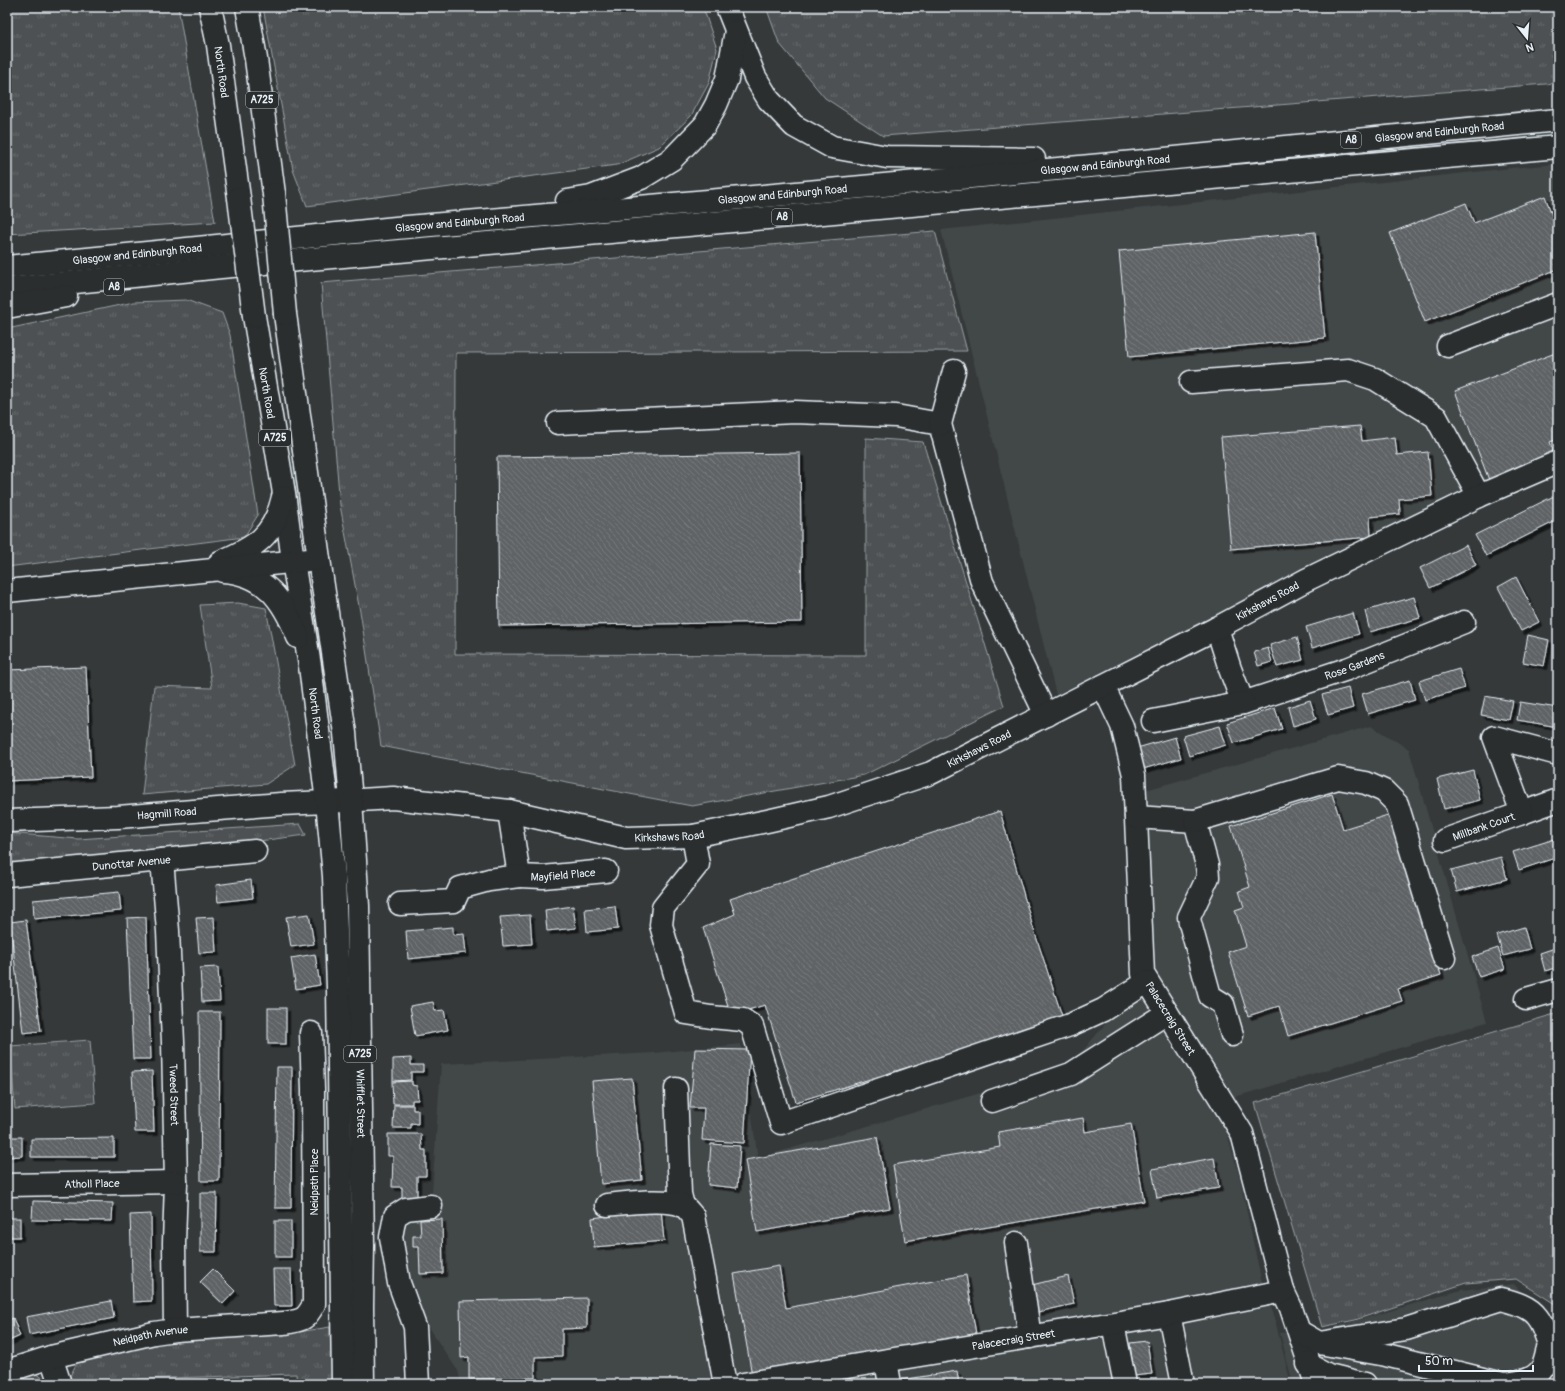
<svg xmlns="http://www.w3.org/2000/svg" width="1565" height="1391" font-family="Pangolin,sans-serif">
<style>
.built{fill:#424647}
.grass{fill:url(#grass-tufts);stroke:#9aa1a5}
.building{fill:url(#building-back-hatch);stroke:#e8f1f8;filter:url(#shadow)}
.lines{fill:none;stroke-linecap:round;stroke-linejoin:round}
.minor-casing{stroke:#e8f1f8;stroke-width:25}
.major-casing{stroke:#e8f1f8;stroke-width:25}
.highway-casing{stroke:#e8f1f8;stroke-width:25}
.minor{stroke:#2a2d2e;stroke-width:22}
.major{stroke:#2a2d2e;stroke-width:22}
.highway{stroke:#2a2d2e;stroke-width:22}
.highway-bridge-casing{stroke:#e8f1f8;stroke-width:25;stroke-linecap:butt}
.highway-bridge{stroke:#2a2d2e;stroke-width:22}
.labels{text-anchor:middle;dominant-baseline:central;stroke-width:3;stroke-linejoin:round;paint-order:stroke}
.shield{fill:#2a2d2e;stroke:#afb6bb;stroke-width:1}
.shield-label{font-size:10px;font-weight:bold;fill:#e8f1f8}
.street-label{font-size:11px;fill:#e8f1f8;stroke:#2a2d2e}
</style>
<defs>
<pattern id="grass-tufts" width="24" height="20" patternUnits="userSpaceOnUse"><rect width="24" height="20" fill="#4d5152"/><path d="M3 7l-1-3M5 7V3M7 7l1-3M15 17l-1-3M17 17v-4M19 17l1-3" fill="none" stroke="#676a6c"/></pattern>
<pattern id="building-back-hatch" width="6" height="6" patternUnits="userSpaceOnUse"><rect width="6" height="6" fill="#5f6365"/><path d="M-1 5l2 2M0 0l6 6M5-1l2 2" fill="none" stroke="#767a7c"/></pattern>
<filter id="shadow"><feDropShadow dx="3.5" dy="3.5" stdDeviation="0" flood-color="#0009"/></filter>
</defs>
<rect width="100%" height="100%" fill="#35393a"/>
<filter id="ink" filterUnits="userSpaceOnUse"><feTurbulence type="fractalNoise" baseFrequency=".025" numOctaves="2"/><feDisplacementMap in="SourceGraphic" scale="8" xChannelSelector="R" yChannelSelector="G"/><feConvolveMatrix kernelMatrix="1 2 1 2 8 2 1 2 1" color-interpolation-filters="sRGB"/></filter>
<g filter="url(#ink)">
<g class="built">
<polygon points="1558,164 1558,446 1056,695 941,230 1511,168"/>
<polygon points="1371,726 1409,749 1487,1022 1218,1102 1240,1178 1261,1279 1273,1312 1291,1384 461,1383 458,1371 408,1298 398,1206 431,1206 441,1064 653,1053 741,1044 758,1158 1069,1067 1151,970 1142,791"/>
<polygon points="1514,1284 1558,1332 1558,1384 1293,1384 1280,1333 1325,1330 1461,1290"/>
</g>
<g class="grass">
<polygon points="7,7 178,7 215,222 7,234"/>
<polygon points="263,7 703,7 717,49 709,83 691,116 659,147 617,165 307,206 293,170"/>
<polygon points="766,7 1558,7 1558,83 883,136 825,98 779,43"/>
<polygon points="935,231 967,351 456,353 455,654 866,655 866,438 923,442 1004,706 864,775 692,806 381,746 361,617 340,505 321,283"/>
<polygon points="186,300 222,313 230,335 258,515 244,537 7,567 7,329 134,302"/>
<polygon points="238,603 266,608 295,765 266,784 142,795 154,686 212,688 200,605"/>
<polygon points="300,824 306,835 164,853 7,868 7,833 78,839"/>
<polygon points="1558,1013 1558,1309 1555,1304 1516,1279 1466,1283 1355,1320 1322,1327 1255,1103"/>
<polygon points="90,1040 95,1103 15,1109 10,1046"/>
<polygon points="330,1327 332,1384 297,1384 296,1374 138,1379 138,1384 72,1384 70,1376 80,1357 147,1343 305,1331"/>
<polygon points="30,1371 47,1380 49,1384 7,1384 7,1379"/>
</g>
<g class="building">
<polygon points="1545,196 1553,218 1558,216 1558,269 1425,322 1390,233 1466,203 1474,223"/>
<polygon points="1315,232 1325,338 1129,357 1119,251"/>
<polygon points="1558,352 1558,439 1550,442 1555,455 1489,480 1455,391"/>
<polygon points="1360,426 1362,441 1395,437 1397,455 1428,452 1432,496 1399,499 1400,514 1370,517 1371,537 1231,549 1221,437"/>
<polygon points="800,453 802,622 499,626 497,457"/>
<polygon points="1558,494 1558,520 1486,556 1475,535"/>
<polygon points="1466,545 1476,565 1430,588 1420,568"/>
<polygon points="1516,577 1539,622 1521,631 1498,587"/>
<polygon points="1414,597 1420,618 1370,632 1365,611"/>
<polygon points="1353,613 1359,634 1312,648 1306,627"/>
<polygon points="1528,635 1549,640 1544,666 1523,662"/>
<polygon points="1297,637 1303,660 1277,667 1270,645"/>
<polygon points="1268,648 1272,662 1258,666 1254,652"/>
<polygon points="86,667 91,777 7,781 7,670"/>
<polygon points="1459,669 1465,688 1425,700 1419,681"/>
<polygon points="1410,680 1415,700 1368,714 1362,694"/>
<polygon points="1348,688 1353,708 1328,715 1322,695"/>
<polygon points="1485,696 1513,701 1509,720 1481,715"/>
<polygon points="1310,700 1316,719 1293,726 1288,707"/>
<polygon points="1520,702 1558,708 1558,727 1517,720"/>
<polygon points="1275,708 1282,729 1234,743 1227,723"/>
<polygon points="1220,726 1226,745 1189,756 1183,736"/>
<polygon points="1175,737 1181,758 1143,769 1137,748"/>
<polygon points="1473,770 1480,800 1444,809 1437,779"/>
<polygon points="1332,794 1343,829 1391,814 1441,975 1398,989 1402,1001 1288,1036 1279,1006 1248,1016 1228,952 1246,946 1235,910 1244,907 1239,891 1250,887 1231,826"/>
<polygon points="1000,811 1032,924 1063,1019 796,1102 765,1005 731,1015 703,928 735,914 730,899"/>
<polygon points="1558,838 1558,857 1519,870 1513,852"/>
<polygon points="1501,857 1507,879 1457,892 1451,870"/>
<polygon points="251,880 253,898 218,902 216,885"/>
<polygon points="119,892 121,911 34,919 33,900"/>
<polygon points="573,906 576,928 547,931 545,910"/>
<polygon points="615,906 618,929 587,932 585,909"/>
<polygon points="309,914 314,944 291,947 286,917"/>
<polygon points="530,915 532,944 503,946 500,917"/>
<polygon points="146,917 151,1059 133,1059 127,918"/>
<polygon points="214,917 216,952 199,953 196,918"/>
<polygon points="26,920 41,1031 23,1033 10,922"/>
<polygon points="453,927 453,935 464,934 466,953 408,959 406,931"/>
<polygon points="1524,927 1530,949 1503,956 1497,935"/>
<polygon points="1558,947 1558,967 1545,971 1540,953"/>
<polygon points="1498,948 1505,969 1479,977 1472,957"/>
<polygon points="315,954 320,985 296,989 291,958"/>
<polygon points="218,967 220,1001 202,1002 200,968"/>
<polygon points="433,1002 435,1011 444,1010 448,1030 415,1036 410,1006"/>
<rect x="268" y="1008" width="18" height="36"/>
<polygon points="199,1012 220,1012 219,1181 201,1181"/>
<polygon points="695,1049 750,1050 744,1143 702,1140 704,1108 690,1108"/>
<polygon points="411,1058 411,1065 423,1065 423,1072 411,1072 411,1080 393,1081 393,1059"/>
<polygon points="277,1067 292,1067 291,1208 275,1208"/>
<polygon points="152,1071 154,1132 135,1132 132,1072"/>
<polygon points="632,1078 642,1180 601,1184 592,1081"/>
<polygon points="412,1081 412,1085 417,1086 418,1100 412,1100 412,1104 393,1104 392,1082"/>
<polygon points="394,1105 413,1105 413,1110 418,1110 418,1124 411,1123 411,1128 393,1128"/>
<polygon points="1083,1118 1085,1132 1131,1124 1144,1201 905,1241 893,1165 1000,1147 998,1132"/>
<polygon points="388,1134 421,1134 422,1150 426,1150 426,1176 417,1176 417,1202 402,1202 402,1187 392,1187 393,1156 388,1156"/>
<polygon points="7,1137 22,1137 22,1156 7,1157"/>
<polygon points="877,1137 890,1208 757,1232 745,1160"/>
<polygon points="114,1138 114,1157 31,1157 31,1139"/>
<polygon points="711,1144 740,1146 737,1188 708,1185"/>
<polygon points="1214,1158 1219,1188 1157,1198 1152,1169"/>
<polygon points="200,1193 217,1193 216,1252 200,1252"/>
<polygon points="33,1201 113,1203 112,1221 32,1220"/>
<polygon points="661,1209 664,1241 594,1247 592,1218"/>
<polygon points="151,1214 152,1301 133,1302 130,1215"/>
<rect x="7" y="1218" width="13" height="19"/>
<polygon points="442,1219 443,1273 420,1274 419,1247 413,1247 413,1236 421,1236 420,1220"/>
<rect x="275" y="1221" width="16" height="36"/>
<polygon points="779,1266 786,1308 966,1275 976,1334 752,1375 734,1274"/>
<polygon points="213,1269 235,1291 223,1304 200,1282"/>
<polygon points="273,1269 291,1269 292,1306 274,1306"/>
<polygon points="1068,1276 1074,1304 1038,1312 1032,1285"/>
<polygon points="587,1298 587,1328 562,1329 562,1356 535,1357 535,1378 469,1379 469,1357 461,1358 460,1301"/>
<polygon points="111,1301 114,1318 29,1335 26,1317"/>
<polygon points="13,1318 20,1336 7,1342 7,1321"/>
<polygon points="1147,1341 1152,1374 1134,1376 1130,1343"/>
<polygon points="957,1371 959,1384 902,1384 901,1380"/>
<polygon points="269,1379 280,1379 280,1384 200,1384 200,1382"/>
<polygon points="1034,1380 1034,1384 1008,1384"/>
</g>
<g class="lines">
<defs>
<g id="minor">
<polyline points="1448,346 1558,304"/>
<polyline points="1191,382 1348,370 1375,379 1436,417 1479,496"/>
<polyline points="558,423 795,412 896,416 940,424 982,582 1046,715"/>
<polyline points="940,424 954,371"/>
<path id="s1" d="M1217,628L1230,669L1243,703L1347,669L1464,622"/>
<path id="s2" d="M1103,686L1122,726L1134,775L1143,974L1242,1133L1283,1291L1291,1308L1316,1384"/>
<polyline points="1153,721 1243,703"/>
<path id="s3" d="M509,811L519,876L543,877L606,871"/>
<polyline points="1522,813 1558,800"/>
<polyline points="1136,817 1195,821 1207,865 1208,877 1189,917 1190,923 1210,996 1223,1004 1232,1035"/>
<path id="s4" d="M7,821L118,817L281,804L327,802L393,798L509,811L626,838L693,836L767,821L829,807L931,773L1217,628L1306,580L1479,496L1558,462"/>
<polyline points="1195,821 1338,778 1366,783 1384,791 1397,804 1444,958"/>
<polyline points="693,836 698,864 663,908 661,925 686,1013 711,1017 743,1020 752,1026 781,1123 1070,1025 1103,1010 1147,982"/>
<path id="s5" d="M1445,840L1522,813L1494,737L1558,754"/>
<path id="s6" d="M162,860L168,931L173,1042L176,1182L174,1243L175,1330"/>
<path id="s7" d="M7,875L255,851"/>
<polyline points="400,904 454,901 460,888 489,880 519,876"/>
<polyline points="1526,999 1558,990"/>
<polyline points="676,1089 680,1194 683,1206"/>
<polyline points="992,1101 1071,1074 1167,1013"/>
<path id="s8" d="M7,1185L176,1182"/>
<path d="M607,1205C625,1203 665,1198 682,1205C686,1207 690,1213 693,1216L725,1384"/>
<polyline points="1016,1243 1030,1337"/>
<polyline points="1169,1314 1183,1384"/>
<polyline points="1113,1324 1125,1384"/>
<path d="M1300,1332L1319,1343L1386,1355L1503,1384C1517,1383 1534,1381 1542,1368C1546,1361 1547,1351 1549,1344C1546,1336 1543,1324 1537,1317C1529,1306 1514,1302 1501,1299L1406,1329L1319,1343"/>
<polyline points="51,1357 60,1384"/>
<polyline points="886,1361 890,1384"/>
<polyline points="1308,1364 1328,1375 1365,1384"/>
<path id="s9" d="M7,1371L51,1357L154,1333L175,1330L284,1323C302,1320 305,1321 314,1304L313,1089L311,1033"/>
<polyline points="418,1384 415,1327 399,1283 391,1237 395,1216 406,1209 431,1206"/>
<path id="s10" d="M743,1384L1169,1314L1283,1291"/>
</g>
<g id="major">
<path id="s11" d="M319,559L345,733L351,800L358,906L363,1245L362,1307L363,1384"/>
<path id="s12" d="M293,561L310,666L327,802L334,876L338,987L343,1384"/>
<path d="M223,571C266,574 283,600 298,637"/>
</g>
<g id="highway">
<path id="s13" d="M210,7L218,45L239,198"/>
<polyline points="247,7 256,59 274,194"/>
<polyline points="727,7 755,77 769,100 794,126 832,147 887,157 1034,159"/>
<polyline points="567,201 591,197 641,178 672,159 705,125 716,105 727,79 736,31"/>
<path id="s14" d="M7,267L396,228L731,199L1145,161L1558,120"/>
<polyline points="7,289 221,267 1558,147"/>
<polyline points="7,307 66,296"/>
<path id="s15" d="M254,316L284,493L293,561"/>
<path d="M220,562C255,547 274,537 283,497"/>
<polyline points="7,591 319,559 285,314"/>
</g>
</defs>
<use href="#minor" class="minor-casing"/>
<use href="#major" class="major-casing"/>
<use href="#highway" class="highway-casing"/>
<use href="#minor" class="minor"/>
<use href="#major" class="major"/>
<use href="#highway" class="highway"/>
<defs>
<g id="highway-bridge">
<polyline points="274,194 285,314"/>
<polyline points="239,198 254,316"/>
</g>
</defs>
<use href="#highway-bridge" class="highway-bridge-casing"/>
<use href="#highway-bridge" class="highway-bridge"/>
</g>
</g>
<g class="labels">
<g class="shield">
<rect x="246" y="92" width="32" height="16" rx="3"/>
<rect x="1341" y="132" width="20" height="16" rx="3"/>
<rect x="772" y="209" width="20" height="16" rx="3"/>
<rect x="104" y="279" width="20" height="16" rx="3"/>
<rect x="259" y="430" width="32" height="16" rx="3"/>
<rect x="344" y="1046" width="32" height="16" rx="3"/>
</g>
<g class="shield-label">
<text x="262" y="100">A725</text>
<text x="1351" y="140">A8</text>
<text x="782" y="217">A8</text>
<text x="114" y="287">A8</text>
<text x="275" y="438">A725</text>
<text x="360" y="1054">A725</text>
</g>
<g class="street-label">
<text stroke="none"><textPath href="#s13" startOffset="66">North Road</textPath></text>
<text stroke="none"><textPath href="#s14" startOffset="1439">Glasgow and Edinburgh Road</textPath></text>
<text stroke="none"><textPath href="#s14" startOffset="1103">Glasgow and Edinburgh Road</textPath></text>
<text stroke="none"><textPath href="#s14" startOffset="779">Glasgow and Edinburgh Road</textPath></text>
<text stroke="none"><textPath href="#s14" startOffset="455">Glasgow and Edinburgh Road</textPath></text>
<text stroke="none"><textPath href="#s14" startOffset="131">Glasgow and Edinburgh Road</textPath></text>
<text stroke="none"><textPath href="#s15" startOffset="78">North Road</textPath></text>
<text stroke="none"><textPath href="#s4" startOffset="1315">Kirkshaws Road</textPath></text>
<text stroke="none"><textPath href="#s1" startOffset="197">Rose Gardens</textPath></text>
<text stroke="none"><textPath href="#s12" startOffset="154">North Road</textPath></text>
<text stroke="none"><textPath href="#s4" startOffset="991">Kirkshaws Road</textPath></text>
<text stroke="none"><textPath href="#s4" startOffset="160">Hagmill Road</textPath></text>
<text stroke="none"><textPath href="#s5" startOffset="41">Millbank Court</textPath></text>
<text stroke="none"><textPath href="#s4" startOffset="667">Kirkshaws Road</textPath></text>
<text stroke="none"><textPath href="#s7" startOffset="125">Dunottar Avenue</textPath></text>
<text stroke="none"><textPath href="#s3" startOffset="110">Mayfield Place</textPath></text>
<text stroke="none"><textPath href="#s2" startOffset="346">Palacecraig Street</textPath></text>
<text stroke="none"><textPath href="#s6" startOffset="235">Tweed Street</textPath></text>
<text stroke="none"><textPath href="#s11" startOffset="547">Whifflet Street</textPath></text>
<text transform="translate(314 1182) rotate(-90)">Neidpath Place</text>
<text stroke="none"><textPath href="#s8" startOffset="85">Atholl Place</textPath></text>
<text stroke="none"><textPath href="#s9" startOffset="148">Neidpath Avenue</textPath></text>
<text stroke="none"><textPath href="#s10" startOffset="274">Palacecraig Street</textPath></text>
</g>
</g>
<rect width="1565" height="1391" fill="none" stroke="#2a2d2e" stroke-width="24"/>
<rect x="12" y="12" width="1541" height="1367" fill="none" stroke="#e8f1f8" stroke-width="1.5" filter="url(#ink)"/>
<g transform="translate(1527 38) rotate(163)" stroke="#2a2d2e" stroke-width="3" paint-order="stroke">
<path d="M0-3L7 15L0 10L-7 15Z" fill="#e8f1f8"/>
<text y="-6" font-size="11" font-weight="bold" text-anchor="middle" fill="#e8f1f8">N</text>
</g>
<path d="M1419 1365v6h114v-6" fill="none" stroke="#e8f1f8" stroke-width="2"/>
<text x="1425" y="1365" font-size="12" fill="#e8f1f8" stroke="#2a2d2e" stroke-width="3" paint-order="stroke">50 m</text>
</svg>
